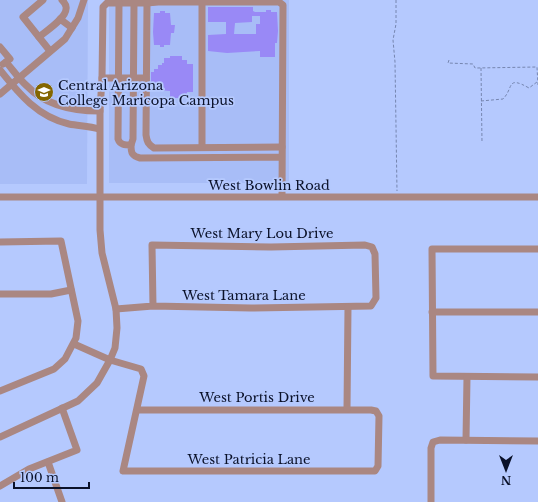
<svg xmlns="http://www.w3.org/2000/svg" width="538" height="502" font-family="'Libre Baskerville',serif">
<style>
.built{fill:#a8bdf7}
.building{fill:#9989f6;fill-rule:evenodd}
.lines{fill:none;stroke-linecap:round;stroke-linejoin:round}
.path{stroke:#7686b0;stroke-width:1;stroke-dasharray:3 2;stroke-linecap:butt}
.minor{stroke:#aa8782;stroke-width:7}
.labels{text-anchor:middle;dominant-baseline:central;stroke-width:3.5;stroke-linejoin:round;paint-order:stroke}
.poi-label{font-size:13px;fill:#0a1129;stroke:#b5c9fe;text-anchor:start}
.street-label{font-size:13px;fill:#0a1129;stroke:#b5c9fe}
</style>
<rect width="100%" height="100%" fill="#b5c9fe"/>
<g class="built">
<polygon points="0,0 88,0 87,184 0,184"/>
<rect x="109" y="0" width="180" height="183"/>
</g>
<g class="building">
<path d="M208,7H253V11L255,12H266V10H271V12H277L278,31L277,43H275V57H260V51L227,53L208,51V35L226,34V22H208ZM252,16H260V24H256V34H234L235,23L252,22Z"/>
<polygon points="160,11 165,11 165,13 170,13 171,25 175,25 174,33 171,33 170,45 164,45 164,47 160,47 160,45 154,45 153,32 154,13 160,13"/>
<polygon points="170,56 182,56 182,60 187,60 187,64 193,64 193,92 187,92 187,96 182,96 182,98 170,98 170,91 158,90 158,86 154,86 154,83 151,83 151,72 154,72 154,69 158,69 158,65 162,65 162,63 164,63 164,58 170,58"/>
</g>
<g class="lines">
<g class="path">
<polyline points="396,0 396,24 393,40 395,62 397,191"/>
<polyline points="449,60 448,63 473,64 475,68 476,68 537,67 538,85"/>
<polyline points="481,68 482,143"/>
<path d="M481,101L503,99C514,88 506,75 529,88L537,82"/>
</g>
<g class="minor">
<polyline points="43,0 23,17 50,51"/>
<path d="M147,3L146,135C147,142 148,144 154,148L282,147"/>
<polyline points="60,19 72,28"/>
<path d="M39,37C46,31 66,18 66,9C67,5 64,2 62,0"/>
<polyline points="0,47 10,59 3,64"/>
<path d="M6,62C13,70 19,79 27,86C46,106 73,111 100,111"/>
<path d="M0,70C19,94 38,117 69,124C79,126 89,126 99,129"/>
<polyline points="102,78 146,78"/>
<polyline points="0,94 65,39 78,18 84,0"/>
<polyline points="131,145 133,139 134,3"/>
<polyline points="202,147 202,2"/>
<path d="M282,196L283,5L279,2H158L147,3H119L118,139C120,145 125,145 131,145C131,153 132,156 140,158L282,157"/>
<polyline points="0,197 538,197"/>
<polyline points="0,242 61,241 78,321 76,338 65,359 54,369 0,391"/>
<polyline points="538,249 432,249 433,376 538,377"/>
<polyline points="0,294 51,294 71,290"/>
<polyline points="116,309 153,306 251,308 371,306 376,298 375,254 372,247 365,245 271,247 152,245 153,306"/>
<polyline points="432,312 538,312"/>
<polyline points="74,344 110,360 141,369 144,376 123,471 375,471 378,466 379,416 376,411 371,410 137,410"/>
<polyline points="347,409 348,307"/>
<polyline points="0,437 78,401 97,383 110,360 115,348 117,328 116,309 102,253 100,230 100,111 102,78 103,7 107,3 119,3"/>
<polyline points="466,440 467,377"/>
<polyline points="48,462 62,502"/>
<polyline points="0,486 29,469 77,450 62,408"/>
<polyline points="431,502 431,448 433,442 440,440 538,441"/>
</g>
</g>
<defs>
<symbol id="university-disc" viewBox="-11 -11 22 22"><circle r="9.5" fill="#846600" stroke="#b5c9fe"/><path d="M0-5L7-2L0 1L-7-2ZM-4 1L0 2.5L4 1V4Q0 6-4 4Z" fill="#fff"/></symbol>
</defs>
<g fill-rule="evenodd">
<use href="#university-disc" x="33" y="81" width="22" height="22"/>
</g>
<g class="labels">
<g class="poi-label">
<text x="58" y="85">Central Arizona<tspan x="58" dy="15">College Maricopa Campus</tspan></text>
</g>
<g class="street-label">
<text x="269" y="185">West Bowlin Road</text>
<text x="262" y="233">West Mary Lou Drive</text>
<text x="244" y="295">West Tamara Lane</text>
<text x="257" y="397">West Portis Drive</text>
<text x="249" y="459">West Patricia Lane</text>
</g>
</g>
<g transform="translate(506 470) rotate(180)" stroke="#b5c9fe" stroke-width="3" paint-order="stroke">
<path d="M0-3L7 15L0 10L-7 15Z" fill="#0a1129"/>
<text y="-6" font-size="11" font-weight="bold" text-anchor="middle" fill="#0a1129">N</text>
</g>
<path d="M14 482v6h75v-6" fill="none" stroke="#0a1129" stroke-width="2"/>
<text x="20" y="482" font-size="12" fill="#0a1129" stroke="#b5c9fe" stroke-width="3" paint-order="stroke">100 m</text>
</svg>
